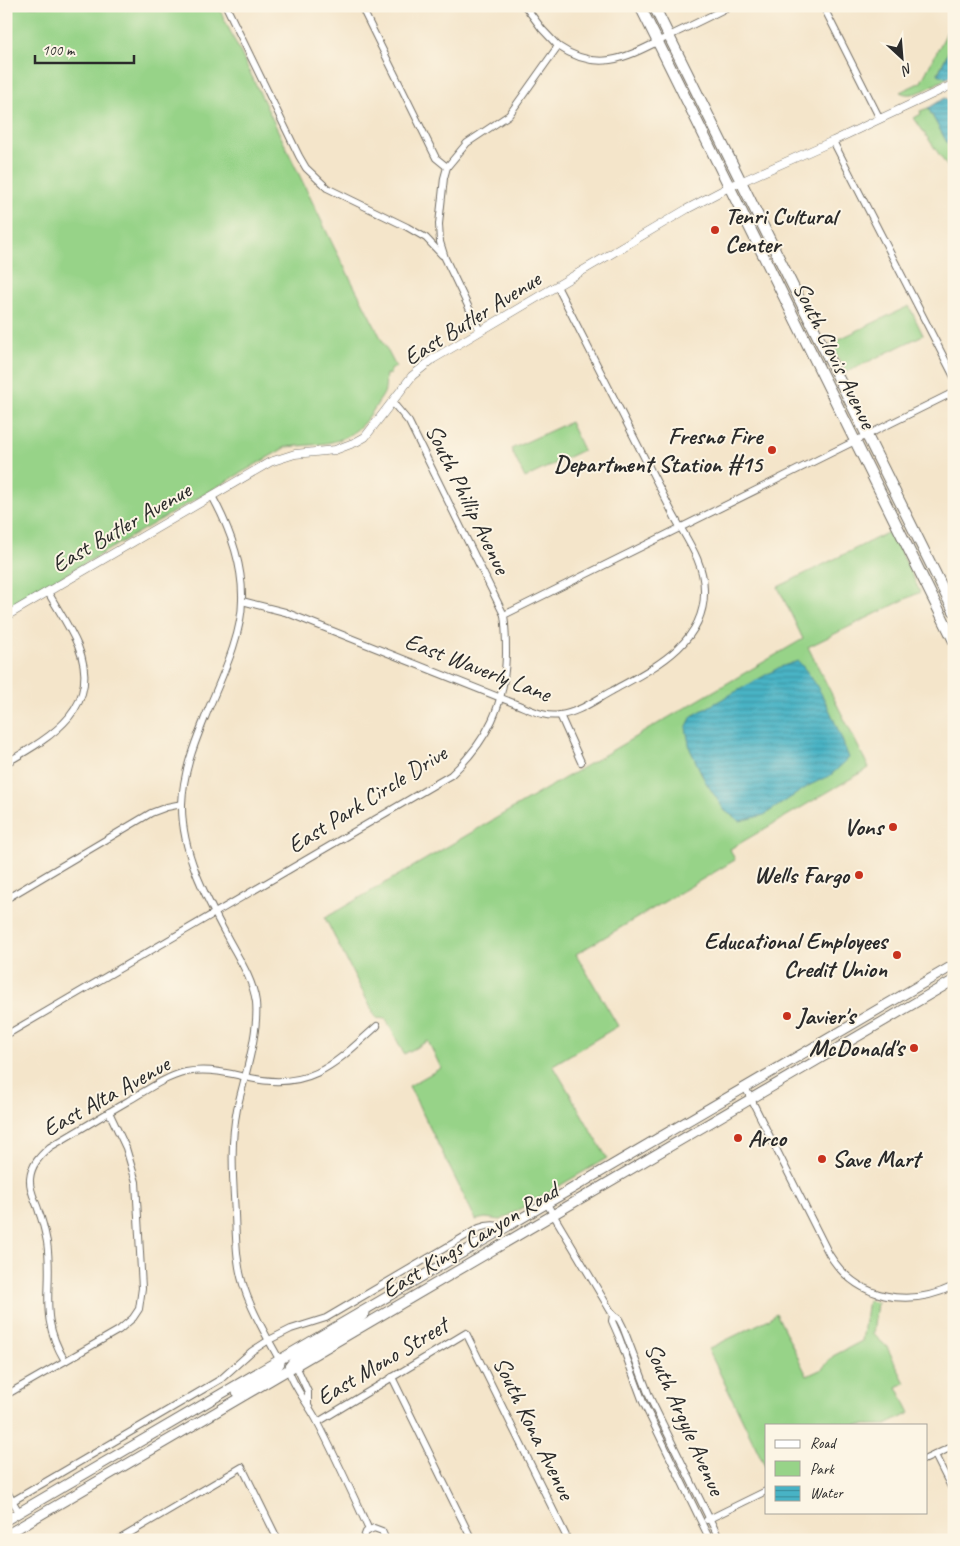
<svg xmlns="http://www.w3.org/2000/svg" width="960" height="1546" font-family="Caveat,sans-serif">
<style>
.green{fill:#97d388;stroke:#617f5a}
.water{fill:url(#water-rules);stroke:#3a6f78}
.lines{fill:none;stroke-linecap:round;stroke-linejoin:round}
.minor-casing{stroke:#716c63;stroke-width:8}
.tertiary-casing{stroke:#716c63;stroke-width:9}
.secondary-casing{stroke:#716c63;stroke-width:11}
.primary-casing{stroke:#716c63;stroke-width:12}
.minor{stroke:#fff;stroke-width:6}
.tertiary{stroke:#fff;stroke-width:8}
.secondary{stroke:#fff;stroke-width:9}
.primary{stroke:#fff;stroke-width:10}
.poi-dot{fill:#c8321e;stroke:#fcf5e5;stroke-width:2}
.labels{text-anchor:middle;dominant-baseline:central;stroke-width:4;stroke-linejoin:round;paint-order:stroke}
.poi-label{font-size:24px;font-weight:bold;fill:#2b2b2b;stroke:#fcf5e5;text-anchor:end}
.street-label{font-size:24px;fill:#2b2b2b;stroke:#fcf5e5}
</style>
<defs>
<pattern id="water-rules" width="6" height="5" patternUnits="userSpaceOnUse" patternTransform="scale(1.25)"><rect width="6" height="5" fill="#48b3c5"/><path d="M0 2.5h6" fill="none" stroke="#3c92a0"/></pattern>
</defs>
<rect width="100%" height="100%" fill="#fcf5e5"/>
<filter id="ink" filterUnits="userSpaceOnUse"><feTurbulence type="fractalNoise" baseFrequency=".02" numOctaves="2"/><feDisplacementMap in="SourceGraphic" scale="10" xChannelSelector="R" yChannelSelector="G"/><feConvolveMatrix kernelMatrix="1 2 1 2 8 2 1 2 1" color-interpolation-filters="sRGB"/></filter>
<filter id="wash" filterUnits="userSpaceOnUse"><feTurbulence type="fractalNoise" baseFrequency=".0096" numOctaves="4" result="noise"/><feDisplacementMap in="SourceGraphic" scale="20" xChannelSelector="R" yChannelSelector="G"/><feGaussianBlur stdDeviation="1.12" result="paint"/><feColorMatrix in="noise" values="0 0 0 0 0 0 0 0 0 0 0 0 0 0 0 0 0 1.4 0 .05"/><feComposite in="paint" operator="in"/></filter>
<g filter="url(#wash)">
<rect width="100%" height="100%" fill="#f4e5ca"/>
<g class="green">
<path d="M6,6H218L334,247L396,367L390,370V375L386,374C385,379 386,385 385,389C385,394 378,402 376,406C351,447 328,443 286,447L6,609Z"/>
<path d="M954,13V40L938,73L947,78C934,84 914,100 900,92L921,82L945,36Z"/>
<polygon points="928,108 954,155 954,176 914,118 921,114 920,111"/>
<polygon points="909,306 923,335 845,373 831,343"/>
<polygon points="570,422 583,450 525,478 511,449"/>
<polygon points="891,531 920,592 808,647 869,768 730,849 735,860 576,954 618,1026 553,1065 607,1158 501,1220 485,1218 476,1220 409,1086 441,1068 428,1041 404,1054 386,1019 376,1018 325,918 803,639 778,587"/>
<polygon points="868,1300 877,1303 873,1334 887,1347 905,1383 897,1387 910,1413 886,1425 766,1425 766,1468 708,1349 769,1319 776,1313 807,1376 822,1369 833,1356 862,1341"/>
</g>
<g class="water">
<polygon points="954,40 954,75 947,78 938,74"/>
<polygon points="945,98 954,103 954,155 928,108"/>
<path d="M798,661C823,688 836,724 849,758L831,775L810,785L764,815L740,821L725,811L705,781L690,749L686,728L692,716L780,667Z"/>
</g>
</g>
<g filter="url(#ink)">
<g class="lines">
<defs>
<g id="minor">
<polyline points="226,6 299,156 306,168 327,188 407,227 426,238 442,255"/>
<polyline points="361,6 436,158 447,167"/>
<polyline points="525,6 542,29 558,46"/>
<polyline points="823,6 880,119"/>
<polyline points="833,141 954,377"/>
<path d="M480,331L445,258L440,242L439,224L444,178L447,167L467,143L509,115L558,46C599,74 627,57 667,37C688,27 709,17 730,6"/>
<polyline points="393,403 409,422 504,615"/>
<path d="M212,496C229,527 243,564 242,600C242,639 218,684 204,720C193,747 183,774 182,804C181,854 208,901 231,944C241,962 253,981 256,1002C259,1034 244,1078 237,1109C230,1144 233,1179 235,1214C236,1239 236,1266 245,1290C253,1314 267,1337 279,1359"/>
<polyline points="944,591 954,587"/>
<path d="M242,601L285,612L516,704C529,709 545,718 560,715C578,713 595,700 612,691C651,669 706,644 704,590C704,562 687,540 674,516L557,286"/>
<polyline points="560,715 581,762"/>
<path d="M6,763C51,737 103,708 78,646C70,627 58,610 48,592"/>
<polyline points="6,899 151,813 167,807 182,804"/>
<path d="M6,1035L451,775C488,740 505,705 506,654C506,641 506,628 504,615L954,392"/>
<path d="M745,1087L829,1254C857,1300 908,1308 954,1286"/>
<polyline points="547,1204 613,1315 619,1319 623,1327 650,1398 720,1540"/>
<polyline points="613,1315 612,1321 619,1337 643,1402 710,1540"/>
<path d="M65,1361C37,1314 54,1289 47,1242C45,1232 43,1222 39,1212C36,1201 29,1191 30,1179C31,1165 40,1156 50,1147C76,1132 102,1116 128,1101C147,1090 165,1077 186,1072C208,1068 229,1073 250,1078C310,1091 335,1064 377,1026"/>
<polyline points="297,1364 298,1370 308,1392 308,1404"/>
<path d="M288,1369C294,1388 307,1402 316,1419C335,1455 352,1493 369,1530"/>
<polyline points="392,1377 472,1540"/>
<polyline points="6,1395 119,1330 133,1318 139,1309 142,1288 136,1182 126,1148 109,1112"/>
<polyline points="318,1422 466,1333 568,1540"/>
<polyline points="935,1455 954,1493"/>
<polyline points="926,1459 954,1446"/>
<polyline points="6,1490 19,1512"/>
<path d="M6,1505L221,1379L252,1351L269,1340L291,1329L326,1318L479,1228C489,1224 496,1225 506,1227"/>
<polyline points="707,1520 766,1491"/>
<polyline points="118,1540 242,1467 278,1540"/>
<polyline points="363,1540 366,1532 374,1528 382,1531 386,1540"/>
</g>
<polyline id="tertiary" points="6,616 270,462 295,454 335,450 356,442 365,437 372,428 412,376 433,359 687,209 729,187 833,141 954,84"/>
<g id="secondary">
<polyline points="289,1367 296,1358 356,1322 365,1313"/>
<polyline points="237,1392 276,1369 280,1363 279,1359"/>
<polyline points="6,1520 954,965"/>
<polyline points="6,1535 954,980"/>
</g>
<g id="primary">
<polyline points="640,6 954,641"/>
<polyline points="654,6 954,611"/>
</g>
</defs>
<use href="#minor" class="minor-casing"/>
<use href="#tertiary" class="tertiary-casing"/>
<use href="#secondary" class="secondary-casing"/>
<use href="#primary" class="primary-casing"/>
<use href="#minor" class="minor"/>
<use href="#tertiary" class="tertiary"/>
<use href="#secondary" class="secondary"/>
<use href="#primary" class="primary"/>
</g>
</g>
<g class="poi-dot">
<circle cx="715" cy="230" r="5"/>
<circle cx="772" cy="450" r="5"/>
<circle cx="893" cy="827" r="5"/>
<circle cx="859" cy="875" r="5"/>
<circle cx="897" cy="955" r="5"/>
<circle cx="787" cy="1016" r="5"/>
<circle cx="914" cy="1048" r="5"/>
<circle cx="738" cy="1138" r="5"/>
<circle cx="822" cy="1159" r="5"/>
</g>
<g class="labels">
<g class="poi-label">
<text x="725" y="216" text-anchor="start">Tenri Cultural<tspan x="725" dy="28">Center</tspan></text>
<text x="762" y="436">Fresno Fire<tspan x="762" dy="28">Department Station #15</tspan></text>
<text x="883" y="827">Vons</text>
<text x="849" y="875">Wells Fargo</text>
<text x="887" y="941">Educational Employees<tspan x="887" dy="28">Credit Union</tspan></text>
<text x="797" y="1016" text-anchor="start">Javier's</text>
<text x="904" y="1048">McDonald's</text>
<text x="748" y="1138" text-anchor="start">Arco</text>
<text x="832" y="1159" text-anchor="start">Save Mart</text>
</g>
<g class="street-label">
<text transform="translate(472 318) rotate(-32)">East Butler Avenue</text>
<text transform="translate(835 355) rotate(64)">South Clovis Avenue</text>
<text transform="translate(468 499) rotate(64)">South Phillip Avenue</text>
<text transform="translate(121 527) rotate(-30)">East Butler Avenue</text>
<text transform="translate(478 667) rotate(21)">East Waverly Lane</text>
<text transform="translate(367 799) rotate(-32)">East Park Circle Drive</text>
<text transform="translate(106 1096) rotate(-29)">East Alta Avenue</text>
<text transform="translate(470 1240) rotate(-31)">East Kings Canyon Road</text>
<text transform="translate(382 1361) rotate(-31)">East Mono Street</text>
<text transform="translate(685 1419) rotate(66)">South Argyle Avenue</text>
<text transform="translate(534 1428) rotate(64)">South Kona Avenue</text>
</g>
</g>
<rect width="960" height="1546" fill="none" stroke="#fcf5e5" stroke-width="25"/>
<rect x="765" y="1424" width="162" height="90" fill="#fcf5e5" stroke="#a8a49b"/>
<rect x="775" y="1440" width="25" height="8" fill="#ffffff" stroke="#a8a49b"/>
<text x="810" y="1448" font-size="15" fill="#2b2b2b">Road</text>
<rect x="775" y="1461" width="25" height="15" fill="#97d388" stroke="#a8a49b"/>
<text x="810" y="1474" font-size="15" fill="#2b2b2b">Park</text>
<rect x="775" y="1486" width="25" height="15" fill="url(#water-rules)" stroke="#a8a49b"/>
<text x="810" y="1498" font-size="15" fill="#2b2b2b">Water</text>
<g transform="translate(902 58) rotate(154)" stroke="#fcf5e5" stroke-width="4" paint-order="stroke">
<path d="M0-4L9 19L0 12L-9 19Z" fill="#2b2b2b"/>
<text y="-8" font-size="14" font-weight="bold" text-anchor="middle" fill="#2b2b2b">N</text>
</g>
<path d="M35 55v8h99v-8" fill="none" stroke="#2b2b2b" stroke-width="2.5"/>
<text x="42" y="55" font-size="15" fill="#2b2b2b" stroke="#fcf5e5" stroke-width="4" paint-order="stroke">100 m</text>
</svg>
